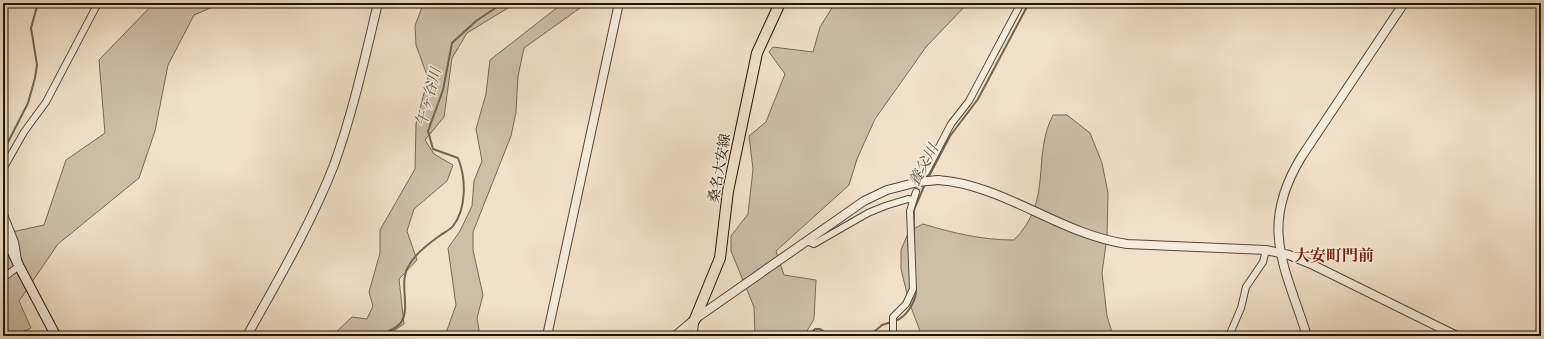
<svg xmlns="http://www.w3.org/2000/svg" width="1544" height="339" font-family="'Gentium Book Plus','Noto Serif JP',serif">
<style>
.green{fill:#cdbea7;stroke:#766956}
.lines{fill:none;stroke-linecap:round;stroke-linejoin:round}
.stream{stroke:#726552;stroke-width:2}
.minor-tunnel{stroke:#d2c2ab;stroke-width:6;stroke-dasharray:6 3;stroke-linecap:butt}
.minor-casing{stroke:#544736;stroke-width:8}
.tertiary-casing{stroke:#544736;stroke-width:10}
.secondary-casing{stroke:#1f1405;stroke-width:11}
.primary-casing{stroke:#1f1405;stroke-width:12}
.minor{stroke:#f6ecdb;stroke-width:6}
.tertiary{stroke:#f6ecdb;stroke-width:8}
.secondary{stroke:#f6ecdb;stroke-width:9}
.primary{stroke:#f1e1c8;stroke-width:10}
.tertiary-bridge-casing{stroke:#544736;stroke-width:10;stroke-linecap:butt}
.tertiary-bridge{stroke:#f6ecdb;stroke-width:8}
.labels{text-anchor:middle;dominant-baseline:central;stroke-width:3;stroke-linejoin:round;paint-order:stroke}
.street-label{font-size:14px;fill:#1f1405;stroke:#f6ecdb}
.water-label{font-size:15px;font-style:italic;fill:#5e513f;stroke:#f6ecdb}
.quarter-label{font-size:16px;font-weight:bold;fill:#7a1f14;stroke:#f6ecdb}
</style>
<rect width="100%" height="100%" fill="#f1e1c8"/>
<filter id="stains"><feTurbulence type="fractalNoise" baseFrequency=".005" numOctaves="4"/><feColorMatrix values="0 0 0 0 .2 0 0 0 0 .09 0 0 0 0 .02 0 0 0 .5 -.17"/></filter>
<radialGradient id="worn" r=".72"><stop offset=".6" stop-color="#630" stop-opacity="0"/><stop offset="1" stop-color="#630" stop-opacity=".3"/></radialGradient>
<g class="green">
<polygon points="154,3 222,3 194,15 168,65 155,131 139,178 58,244 19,301 31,328 14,336 3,336 3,234 44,225 66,160 105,133 99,60"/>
<polygon points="426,3 516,3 467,33 452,58 444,117 425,140 434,154 453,165 447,181 414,209 407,231 417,260 399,279 404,324 386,336 332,336 352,317 367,319 373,306 369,292 380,253 380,230 415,169 416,124 428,78 416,45 415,26 422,7"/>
<polygon points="563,3 587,3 524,48 518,76 516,112 511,136 473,232 473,250 483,295 477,318 480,336 445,336 456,305 448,248 460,231 472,206 474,181 482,161 476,129 486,94 490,60"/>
<polygon points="835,3 968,3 926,47 875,119 857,159 849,185 776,251 784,275 816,280 814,319 804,336 755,336 754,307 731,251 731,236 748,214 753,169 749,136 766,122 785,74 769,52 773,47 813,52 820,27"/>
<path d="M1053,115H1067L1090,133L1102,163L1108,193L1107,237L1102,273L1107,316L1113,336H922L909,302L901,269V250L909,231L923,224C953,233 982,240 1014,240C1054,200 1031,158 1053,115Z"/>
</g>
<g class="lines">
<g class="stream">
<polyline points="3,152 28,103 35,78 37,65 31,28 38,3"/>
<polyline points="928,178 950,136 978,99 1029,3"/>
<polyline points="914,235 914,210 925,184"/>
<path d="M895,321C907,317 917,300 916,288"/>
<path d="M379,336C386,331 397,330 402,321C410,307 399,283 408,267C414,255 428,244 438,237C443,233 450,230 453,226C467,208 466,178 458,158L433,149L428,131L443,90L452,43L476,21L503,3"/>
<polyline points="808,336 815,329 820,329 831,336"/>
<polyline points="869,336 882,325 891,322"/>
</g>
<polyline class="minor-tunnel" points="916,192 926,172"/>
<defs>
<g id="minor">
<polyline points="3,169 24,132 46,102 98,3"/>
<polyline points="926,172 951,124 969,101 1021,3"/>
<polyline points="3,212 15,242 19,266 3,278"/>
<polyline points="807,241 814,244 868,213 885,206 908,199 912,200"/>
<polyline points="693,336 695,324"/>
<polyline points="893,336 893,317 906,304 913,289 910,211 916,192"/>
<polyline points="1229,336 1241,308 1246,287 1263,262 1266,250"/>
</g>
<g id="tertiary">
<path d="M938,180C1005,185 1059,234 1127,244L1266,250L1289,255L1311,264L1457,336"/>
<path d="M247,336C278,280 311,224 334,165C353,112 365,57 378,3"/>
<polyline points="547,336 619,3"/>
<polyline points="675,336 695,319 864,201 887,190 918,182"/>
<path d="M1307,336C1285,266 1258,227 1302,156L1404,3"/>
</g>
<polyline id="secondary" points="3,232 19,266 56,336"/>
<polyline id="primary" points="685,336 695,319 720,258 728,191 757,53 780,3"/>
</defs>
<use href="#minor" class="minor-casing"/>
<use href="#tertiary" class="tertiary-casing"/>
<use href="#secondary" class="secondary-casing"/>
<use href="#primary" class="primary-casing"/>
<use href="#minor" class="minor"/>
<use href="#tertiary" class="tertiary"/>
<use href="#secondary" class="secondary"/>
<use href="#primary" class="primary"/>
<defs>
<polyline id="tertiary-bridge" points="918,182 938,180"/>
</defs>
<use href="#tertiary-bridge" class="tertiary-bridge-casing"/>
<use href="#tertiary-bridge" class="tertiary-bridge"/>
</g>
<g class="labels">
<g class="street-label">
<text transform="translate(719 168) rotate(-80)">桑名大安線</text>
</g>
<g class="water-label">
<text transform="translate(428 97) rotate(-75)">午ヶ谷川</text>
<text transform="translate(923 165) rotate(-62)">養父川</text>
</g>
<g class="quarter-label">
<text x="1334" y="255">大安町門前</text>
</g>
</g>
<rect width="1544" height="339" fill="none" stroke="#f1e1c8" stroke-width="16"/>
<rect x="4" y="4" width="1536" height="331" fill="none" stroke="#1f1405" stroke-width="2"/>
<rect x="8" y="8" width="1528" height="323" fill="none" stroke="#1f1405"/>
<rect width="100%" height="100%" filter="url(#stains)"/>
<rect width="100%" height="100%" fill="url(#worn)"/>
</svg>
